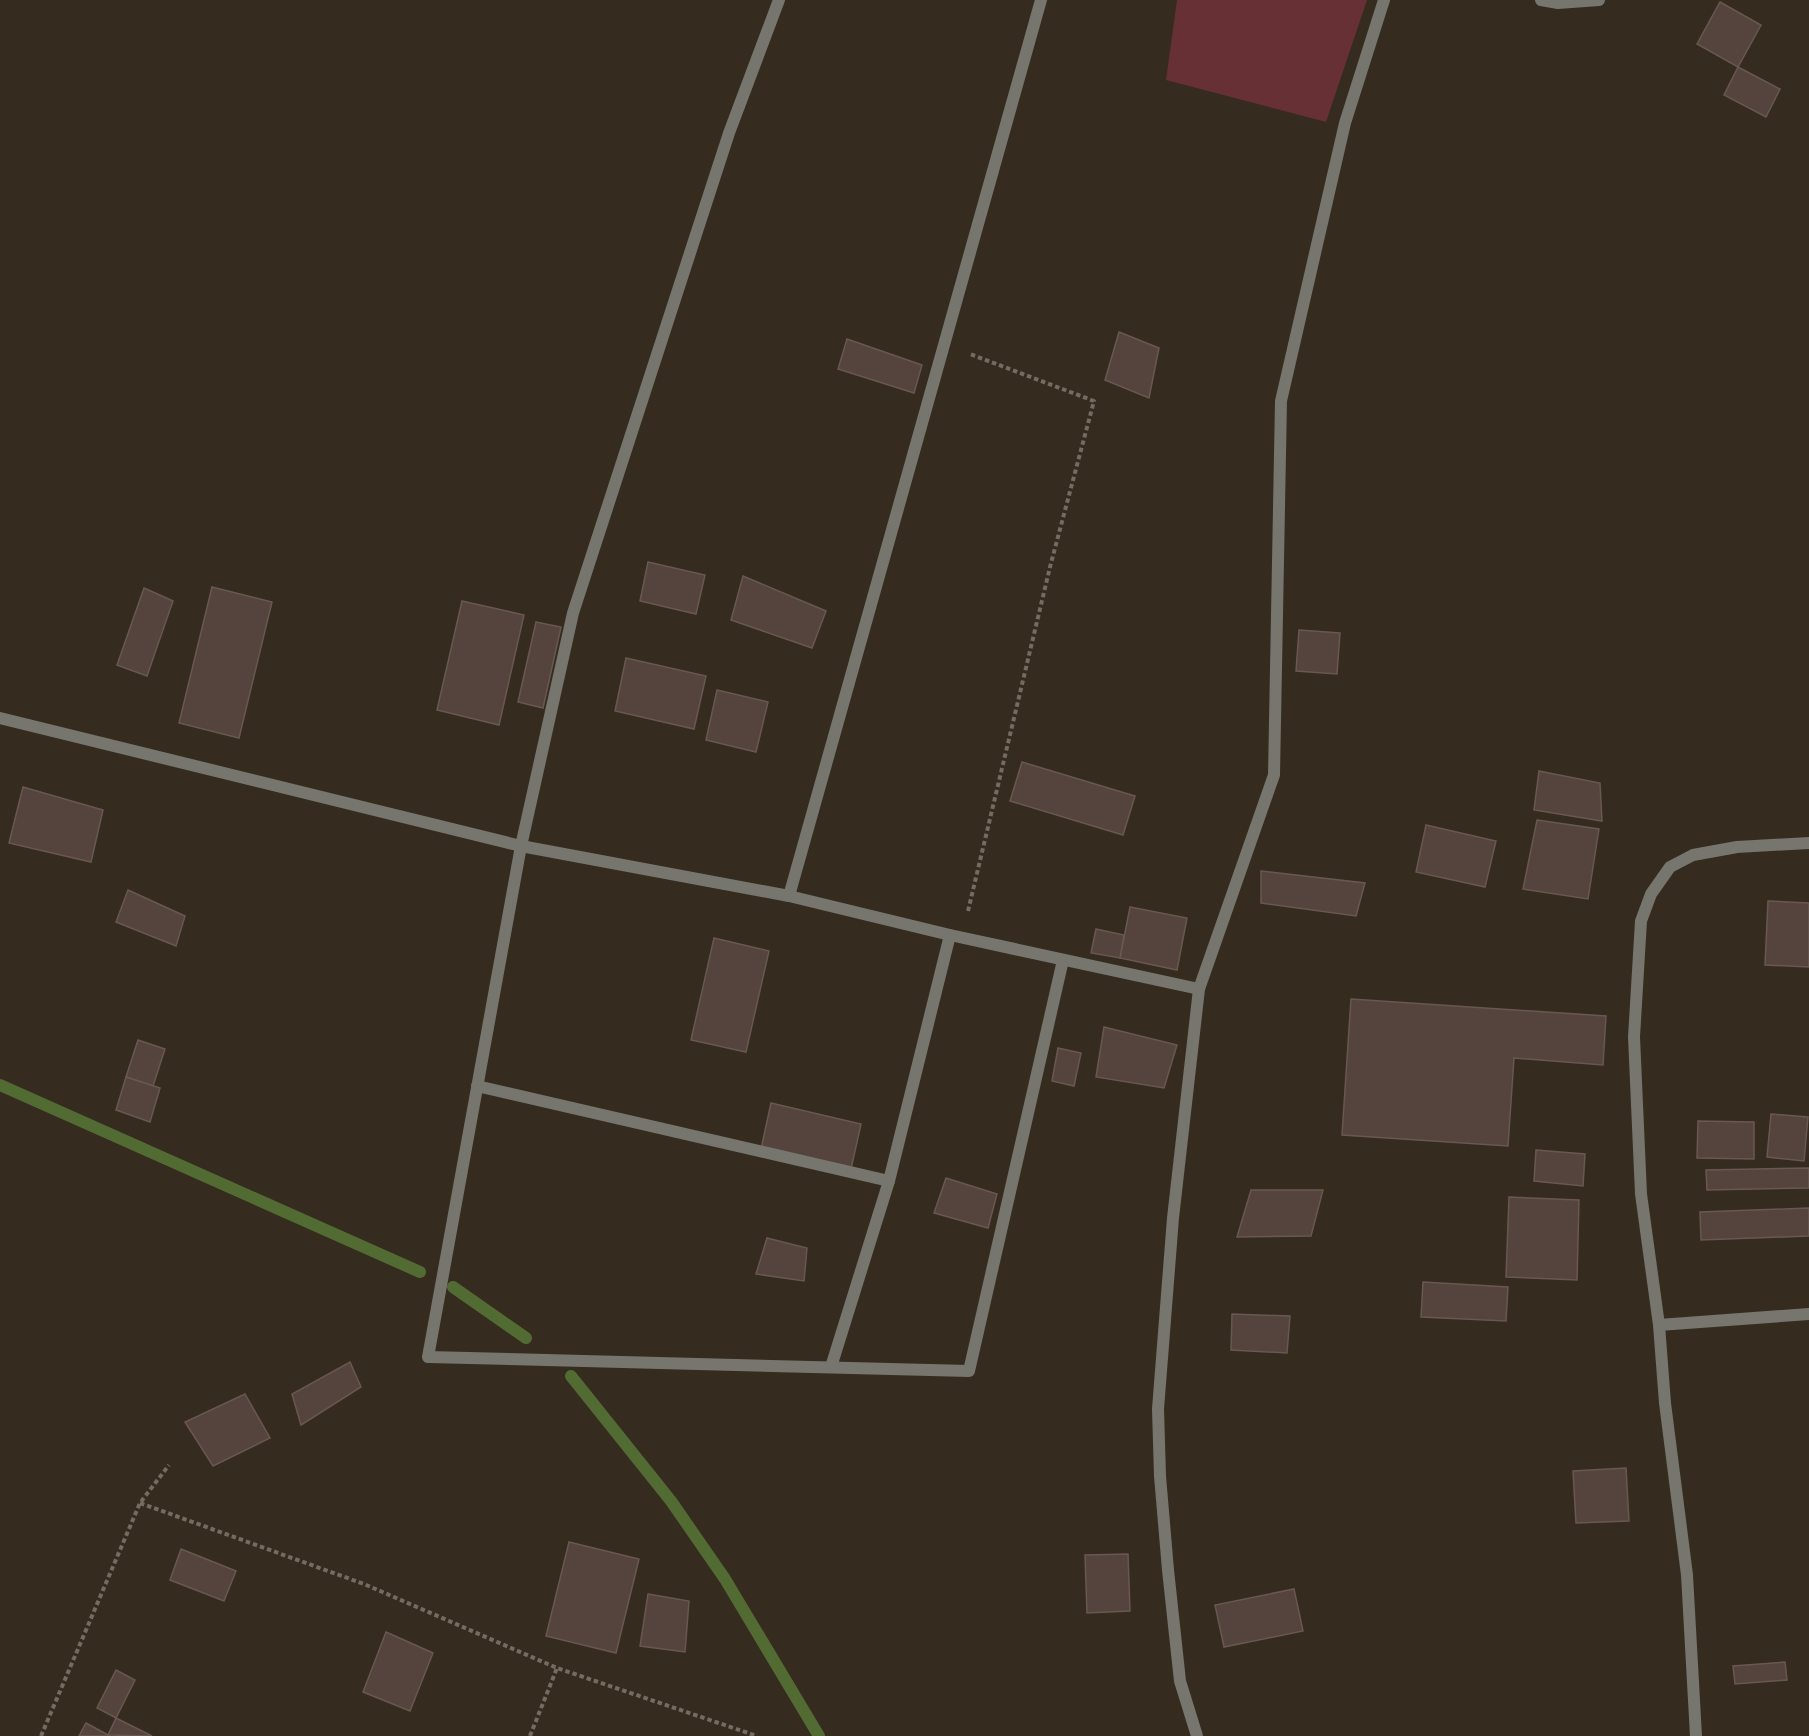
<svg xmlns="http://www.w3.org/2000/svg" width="1809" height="1736" font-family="'Source Sans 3',sans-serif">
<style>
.green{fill:#663035}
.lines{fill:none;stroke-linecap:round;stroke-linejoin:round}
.stream{stroke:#526b33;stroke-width:12}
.building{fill:#54443d;stroke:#695851;stroke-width:1.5}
.path{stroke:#746b61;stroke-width:4;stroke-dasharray:4.5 3;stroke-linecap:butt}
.minor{stroke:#76756e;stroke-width:12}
</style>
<rect width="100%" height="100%" fill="#352b1f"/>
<polygon class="green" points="1177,0 1367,0 1326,122 1166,80"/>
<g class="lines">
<g class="stream">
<polyline points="0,1085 420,1272"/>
<polyline points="453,1287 526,1338"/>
<polyline points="571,1376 671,1501 725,1579 819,1736"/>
</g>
</g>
<g class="building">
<polygon points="1720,2 1761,25 1738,67 1697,44"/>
<polygon points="1738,67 1780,89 1766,117 1724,95"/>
<polygon points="1119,332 1159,348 1149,398 1105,380"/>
<polygon points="847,339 922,365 914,393 838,369"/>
<polygon points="648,562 705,575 696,614 640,601"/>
<polygon points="743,576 826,611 812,648 731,620"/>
<polygon points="212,587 272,602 239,738 179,723"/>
<polygon points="144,588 173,601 147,676 117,665"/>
<polygon points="462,601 524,615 499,725 437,710"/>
<polygon points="536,622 561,627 543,708 518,702"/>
<polygon points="1299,630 1340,633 1337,674 1296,671"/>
<polygon points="626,658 706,676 694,729 615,711"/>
<polygon points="717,690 768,702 756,752 706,740"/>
<polygon points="1022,762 1135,796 1123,835 1010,801"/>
<polygon points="1539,771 1600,783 1602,821 1534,810"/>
<polygon points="23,787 103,810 91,862 9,843"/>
<polygon points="1537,820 1599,829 1588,899 1523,889"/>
<polygon points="1426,825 1496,841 1485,887 1416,872"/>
<polygon points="1261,871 1365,883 1356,916 1261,903"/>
<polygon points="128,890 185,916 176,946 116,922"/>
<polygon points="1768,901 1809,903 1809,967 1765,965"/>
<polygon points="1130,907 1187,918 1177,970 1120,958"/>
<polygon points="1096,929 1124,935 1120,958 1091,953"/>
<polygon points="714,938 769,951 746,1052 691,1040"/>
<polygon points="1351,999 1606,1016 1603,1065 1514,1058 1508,1146 1342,1135"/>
<polygon points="1104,1027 1177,1045 1164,1088 1096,1077"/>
<polygon points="138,1040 165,1049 153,1086 126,1077"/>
<polygon points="1058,1048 1081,1053 1074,1086 1052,1081"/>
<polygon points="126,1077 160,1088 150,1122 116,1110"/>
<polygon points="771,1103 861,1124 851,1169 761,1149"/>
<polygon points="1771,1114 1808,1117 1804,1161 1767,1157"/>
<polygon points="1698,1121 1754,1122 1754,1159 1697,1158"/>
<polygon points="1536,1150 1585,1154 1583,1186 1534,1181"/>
<polygon points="1809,1168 1809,1188 1707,1190 1706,1170"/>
<polygon points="946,1178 997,1194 988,1228 934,1213"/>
<polygon points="1251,1190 1323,1190 1311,1236 1237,1237"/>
<polygon points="1509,1197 1579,1200 1577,1280 1506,1277"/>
<polygon points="1809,1208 1809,1236 1701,1240 1700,1212"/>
<polygon points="767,1238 807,1248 804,1281 756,1274"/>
<polygon points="1423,1282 1508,1287 1506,1321 1421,1317"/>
<polygon points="1232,1314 1290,1316 1287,1353 1231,1350"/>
<polygon points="350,1362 361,1387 301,1425 292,1394"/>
<polygon points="245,1394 270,1438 213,1466 185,1422"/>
<polygon points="1626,1468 1629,1521 1576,1523 1573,1471"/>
<polygon points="569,1542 639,1559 616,1653 546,1636"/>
<polygon points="181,1549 236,1571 224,1601 170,1580"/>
<polygon points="1128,1554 1130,1611 1087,1613 1085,1555"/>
<polygon points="1294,1589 1303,1631 1224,1647 1215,1605"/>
<polygon points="648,1594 689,1601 685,1652 640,1646"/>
<polygon points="386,1632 433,1653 410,1711 363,1692"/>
<polygon points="1785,1662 1787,1680 1735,1684 1733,1666"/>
<polygon points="116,1670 135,1680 116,1718 97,1708"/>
<polygon points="116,1718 152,1736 108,1735"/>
<polygon points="86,1723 108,1735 111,1736 79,1736"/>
</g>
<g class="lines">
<g class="path">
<polyline points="968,911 1050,567 1094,401 970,354"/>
<polyline points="140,1503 364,1584 557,1668 757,1736"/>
<polyline points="41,1736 140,1503 169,1465"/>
<polyline points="530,1736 557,1668"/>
</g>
<g class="minor">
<polyline points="779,0 729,133 573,613 521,846 428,1357 969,1371 1063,960"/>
<polyline points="1541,0 1558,3 1599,0"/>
<polyline points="0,718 521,846 789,896 950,935 1199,989"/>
<polyline points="789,896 1041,0"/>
<polyline points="477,1086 889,1181"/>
<polyline points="1659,1325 1809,1314"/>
<polyline points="831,1367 889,1181 950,935"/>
<polyline points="1197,1736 1180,1681 1168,1570 1160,1476 1158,1409 1173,1218 1199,989 1274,775 1281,401 1345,123 1384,0"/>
<polyline points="1696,1736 1687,1575 1665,1403 1659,1325 1641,1194 1634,1037 1641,921 1651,894 1670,867 1693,855 1737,847 1809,843"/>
</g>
</g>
</svg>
